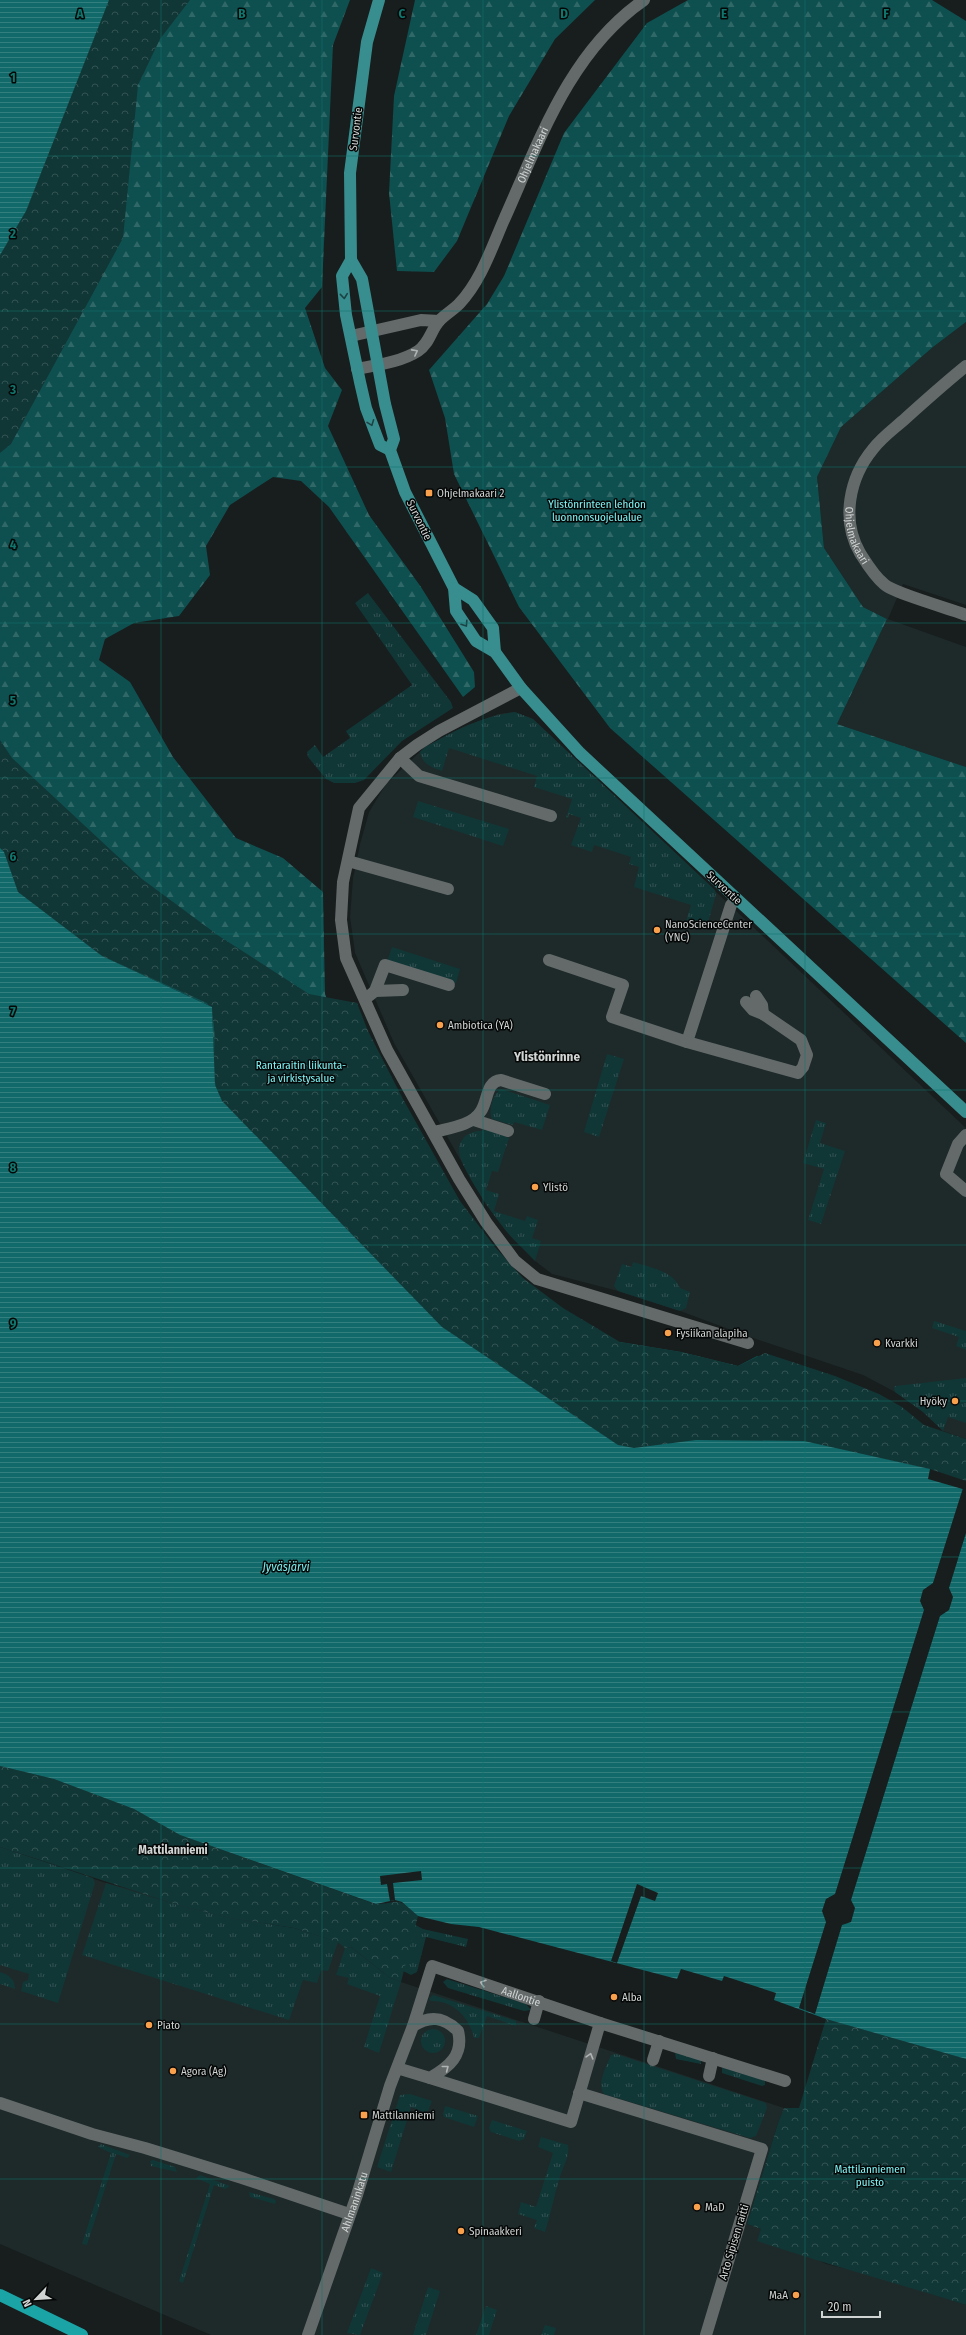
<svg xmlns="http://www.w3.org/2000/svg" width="966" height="2335" font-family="'Fira Sans Condensed',sans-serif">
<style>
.built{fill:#1e2929}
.grass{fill:url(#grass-tufts)}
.forest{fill:url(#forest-firs)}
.park{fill:url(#park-crowns)}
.water{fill:url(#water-rules)}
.pier{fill:#181d1d}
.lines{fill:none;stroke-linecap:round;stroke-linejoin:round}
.minor{stroke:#646a6a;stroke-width:12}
.major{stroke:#388d8e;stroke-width:12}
.highway{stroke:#1aa4a6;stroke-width:12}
.oneway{stroke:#1c4344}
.oneway2{stroke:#b0b4b4}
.grid{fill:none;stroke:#0f766e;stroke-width:1;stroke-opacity:0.55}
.poi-dot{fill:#f9a04c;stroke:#050707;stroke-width:1.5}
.labels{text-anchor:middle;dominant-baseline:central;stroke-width:3;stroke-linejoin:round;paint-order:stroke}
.street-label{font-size:11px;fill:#d0d4d3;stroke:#050707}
.poi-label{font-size:11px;fill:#d0d4d3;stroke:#050707;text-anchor:start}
.park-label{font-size:11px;fill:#80f5f6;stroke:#050707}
.water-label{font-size:12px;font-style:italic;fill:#78edee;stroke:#050707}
.neighbourhood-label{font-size:12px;font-weight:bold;fill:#d0d4d3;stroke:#050707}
.quarter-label{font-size:13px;font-weight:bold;fill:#d0d4d3;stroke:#050707}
.grid-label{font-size:13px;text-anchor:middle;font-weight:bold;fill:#0f766e;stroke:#050707;stroke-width:3;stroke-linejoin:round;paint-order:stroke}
</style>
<defs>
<pattern id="grass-tufts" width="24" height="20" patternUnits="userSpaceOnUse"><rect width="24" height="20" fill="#113636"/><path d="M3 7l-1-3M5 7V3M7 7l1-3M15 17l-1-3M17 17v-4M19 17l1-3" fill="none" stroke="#335252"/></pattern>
<pattern id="forest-firs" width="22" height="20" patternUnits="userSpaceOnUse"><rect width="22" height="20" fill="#0e4f4f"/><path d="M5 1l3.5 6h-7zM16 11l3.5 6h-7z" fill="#306767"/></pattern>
<pattern id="park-crowns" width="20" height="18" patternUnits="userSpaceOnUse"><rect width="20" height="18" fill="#113636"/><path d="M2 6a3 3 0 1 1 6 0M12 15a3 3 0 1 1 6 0" fill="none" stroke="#335252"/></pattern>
<pattern id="water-rules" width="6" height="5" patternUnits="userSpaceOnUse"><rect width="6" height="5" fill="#11696a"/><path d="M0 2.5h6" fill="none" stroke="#337e7e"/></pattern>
</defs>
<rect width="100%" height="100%" fill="#181d1d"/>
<g class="built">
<polygon points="966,322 966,605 903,584 888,619 966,647 966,767 837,724 887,619 863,607 824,548 817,477 841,427 933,347"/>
<polygon points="515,712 533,719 966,1128 966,1439 943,1431 923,1412 895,1392 863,1375 750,1337 680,1311 618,1291 552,1274 535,1261 508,1233 486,1205 394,1043 355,953 350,917 353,878 360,844 369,812 386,784 425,747 465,726 498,714"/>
<polygon points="0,1847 106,1883 337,1942 390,1978 401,1982 784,2108 778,2123 747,2224 761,2229 826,2264 880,2277 966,2305 966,2335 211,2335 0,2244"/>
</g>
<g class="grass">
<polygon points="368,593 451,702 453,708 402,741 364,780 355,783 334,783 326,779 308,757 307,752 315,745 323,757 350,738 346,731 412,685 355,603"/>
<path d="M515,712L533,719L715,890L716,894L706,930L685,925L691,905L634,887L639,867L629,864L631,857L594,845L592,852L571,845L581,818L569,814L568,818H566L572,799L534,787L537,776L449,748L442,771C431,767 422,764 420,752L425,747C454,731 482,716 515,712Z"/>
<polygon points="418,801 509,829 503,846 413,817"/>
<polygon points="392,947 460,969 456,983 387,962"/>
<polygon points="607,1054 624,1059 599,1137 584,1132"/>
<path d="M501,1089L550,1105L542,1130L514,1122L513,1125L492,1119C488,1110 493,1094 501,1089Z"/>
<polygon points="816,1120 826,1123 820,1143 845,1151 821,1224 808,1220 824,1169 803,1163"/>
<path d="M488,1130L509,1138L498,1172L492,1171L486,1190L499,1194L494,1211L525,1221L527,1216L538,1220L532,1238L541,1241L535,1261C526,1251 515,1242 507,1232C496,1219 455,1162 459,1147C463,1132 475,1131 488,1130Z"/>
<path d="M633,1262C651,1268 672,1270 680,1288L690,1292L686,1308L680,1311L618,1291L614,1286L622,1264L632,1267Z"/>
<polygon points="934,1321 966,1331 966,1350 956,1346 959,1337 932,1328"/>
<polygon points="966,1378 966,1423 948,1417 943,1431 923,1412 895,1392 894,1388 895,1386"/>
<polygon points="0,1847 93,1878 95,1883 58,2003 21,1991 23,1982 28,1980 29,1974 0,1965"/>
<polygon points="106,1883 178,1905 230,1918 294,1928 338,1942 328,1971 321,1970 317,1983 303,1980 289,2020 82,1955"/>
<polygon points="412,1923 423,1929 468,1939 466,1947 426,1937 417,1972 411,1975 397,1968"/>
<polygon points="351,1947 390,1978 401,1982 379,2053 364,2047 380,1996 347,1984 349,1978 336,1975 345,1948"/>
<path d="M0,1972C9,1975 15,1979 15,1989L0,1984Z"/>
<polygon points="447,1979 526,2004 531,2010 524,2011 448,1988 443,1982"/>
<path d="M433,1995L516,2021V2026L487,2016L479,2038H474C470,2018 453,2000 431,2001L429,1999Z"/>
<circle cx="433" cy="2041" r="12"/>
<polygon points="678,2052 701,2059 701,2064 676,2059 675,2053"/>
<path d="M616,2054L766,2103L767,2108L756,2136L750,2138L604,2094C596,2084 607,2065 611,2055Z"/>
<polygon points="725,2067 765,2080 765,2085 762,2086 722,2073 722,2068"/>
<polygon points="410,2094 432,2101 428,2111 424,2112 411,2107 391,2172 377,2167 400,2095"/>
<polygon points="445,2106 478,2116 474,2127 444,2117 443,2114"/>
<polygon points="492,2120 527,2131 524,2139 519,2141 491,2132 489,2128"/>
<path d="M541,2137L568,2145C570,2157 563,2166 560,2177C554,2195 551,2214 545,2232L534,2228L537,2220L518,2214L521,2202L536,2207L553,2153L538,2147Z"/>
<polygon points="101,2144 130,2155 127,2158 116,2154 87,2245 82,2244 111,2153 98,2147"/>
<polygon points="153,2160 175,2167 177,2172 151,2166 150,2161"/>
<polygon points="200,2175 230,2186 225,2189 214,2185 183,2283 179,2281 210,2184 196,2178"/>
<polygon points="249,2192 274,2199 276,2201 275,2204 250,2197"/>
<polygon points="371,2268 383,2273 360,2335 347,2333"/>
<polygon points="428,2287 440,2291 426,2335 413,2335"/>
<polygon points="486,2306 497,2310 489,2335 476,2335"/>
<polygon points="545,2325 556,2328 554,2335 541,2335"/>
</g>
<g class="forest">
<path d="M109,0H350L333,45L322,287L305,308L325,368L342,390L328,426L369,515L421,587L474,672L475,687L463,697L329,507L301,481L273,477L230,505L206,546L210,575L179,616L134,623L105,639L99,660L130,682L173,757L236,838L283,858L323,892L325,994L336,1023L315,1060L359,1120L375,1128L382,1118L405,1119L454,1205L458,1232C482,1241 496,1253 512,1273L507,1287C491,1274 483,1267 464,1280L513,1314L579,1353L620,1342L681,1352L738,1366L757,1356L899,1412L904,1440L930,1457V1469L804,1441L696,1440L634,1448L618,1445L442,1327L222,1101L215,1085L212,1007L102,956L18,892L4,852L0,848V255L26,211Z"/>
<polygon points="415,0 595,0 555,39 509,116 457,241 434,272 397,271 389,193 394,96"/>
<polygon points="688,0 932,0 966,21 966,322 933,347 841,427 817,477 824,548 863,607 887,619 837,724 966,767 966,1043 610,728 519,607 454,474 445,418 429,370 487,304 504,276 564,133 647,23"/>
</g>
<g class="park">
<polygon points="109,0 190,0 160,39 138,85 123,238 11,444 0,453 0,255 26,211"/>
<path d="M0,740L12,758L142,879L219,936L309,994L357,1003L368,1031L403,1099L460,1201L495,1247L523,1278L563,1308L620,1342L681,1352L738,1366L765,1353L835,1376L879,1394L902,1407L924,1425L966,1439V1481L930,1469L885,1459L625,1448L618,1445L442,1327L222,1101C204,1072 224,1032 207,1003L102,956L18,892L4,852L0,848Z"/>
<path d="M0,1766L54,1779L134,1809L180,1835L375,1904C403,1903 395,1895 418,1916L401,1982L390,1978L351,1947L345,1948L337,1942L294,1928L230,1918L178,1905L0,1847Z"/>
<path d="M826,2019L966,2059V2305C896,2283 826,2264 757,2241L761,2229L747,2224L778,2123L784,2108H799Z"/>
</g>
<g class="water">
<polygon points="0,0 109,0 26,211 0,255"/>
<polygon points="0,848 4,852 18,892 102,956 212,1007 215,1085 222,1101 442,1327 618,1445 634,1448 696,1440 804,1441 930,1469 928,1479 966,1490 966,2059 826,2019 774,2000 776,1993 724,1976 722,1981 681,1969 677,1979 479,1927 451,1924 418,1916 402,1902 395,1900 376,1904 180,1835 134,1809 54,1779 0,1766"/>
</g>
<g class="pier">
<polygon points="963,1488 966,1488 966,1533 949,1588 953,1597 949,1610 940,1616 851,1900 855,1908 851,1922 842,1925 815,2014 799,2008 826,1922 822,1911 826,1899 835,1894 924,1610 920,1601 923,1590 933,1583"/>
<polygon points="421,1871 422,1880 393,1883 395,1900 390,1901 387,1884 381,1885 380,1876"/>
<polygon points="637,1884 658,1893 655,1901 641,1896 617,1963 611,1961"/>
</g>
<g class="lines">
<g class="minor">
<polyline points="351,336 421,320 439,321"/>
<path id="s1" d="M966,366C945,383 926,400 906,418C895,428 882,437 873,449C849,478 841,520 860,553C867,564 874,576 884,584C893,593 951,609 966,615"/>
<path id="s2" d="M357,369C377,365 401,362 418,351C430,343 431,329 440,320C446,314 453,310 459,304C480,282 491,250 503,222C539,142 569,52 644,0"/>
<polyline points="521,688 439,731 417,745 400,758 359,808 343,882 341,920 346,958 387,1050 459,1179 486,1222 515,1261 537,1279 748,1343"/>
<polyline points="400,758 419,776 551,816"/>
<polyline points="348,861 448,889"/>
<polyline points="736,899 731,905 687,1042 798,1073 803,1067 807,1055 801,1040 763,1014"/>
<polyline points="549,960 623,985 612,1017 687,1042"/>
<polyline points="375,991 385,965 449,985"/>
<polyline points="369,996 375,991 403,990"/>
<polyline points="746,1002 753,1010 763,1014 762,1005 756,996"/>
<polyline points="474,1120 508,1131"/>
<path d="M434,1132C449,1128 472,1126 481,1111C488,1101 486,1081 501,1080L545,1094"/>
<polyline points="966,1135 958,1144 946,1174 966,1191"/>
<polyline points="534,2019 539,2001"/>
<polyline points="600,2023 785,2081"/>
<path id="s3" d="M413,2026L432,1966L600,2023L571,2122L430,2078"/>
<polyline points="653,2060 659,2041"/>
<polyline points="709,2076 713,2058"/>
<polyline points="579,2093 762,2149 706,2335"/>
<polyline points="0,2103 92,2134 145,2148 242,2178 349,2214"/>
<path id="s4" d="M308,2335L357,2195L390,2086L413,2026C430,2015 444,2017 458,2031C464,2055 449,2067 430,2078L397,2068"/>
</g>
<g class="major">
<polyline points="379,0 367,42 350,173 351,260 342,276 346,315 360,382 366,408 380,445 390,450"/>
<polyline points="351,260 362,279 385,404 394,439 390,450 405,492 454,588 456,611 476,641 495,652 521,688 580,753 966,1112"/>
<polyline points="454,588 473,600 493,628 495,652"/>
</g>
<polyline class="highway" points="0,2295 82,2335"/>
</g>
<defs><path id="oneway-chevron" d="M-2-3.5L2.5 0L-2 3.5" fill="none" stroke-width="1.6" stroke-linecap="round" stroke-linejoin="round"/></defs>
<g class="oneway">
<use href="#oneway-chevron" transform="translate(344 296) rotate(84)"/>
<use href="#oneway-chevron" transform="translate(371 423) rotate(69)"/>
<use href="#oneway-chevron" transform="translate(465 624) rotate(57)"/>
</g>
<g class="oneway2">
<use href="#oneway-chevron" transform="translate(415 352) rotate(-28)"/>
<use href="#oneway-chevron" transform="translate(483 1983) rotate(-162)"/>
<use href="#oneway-chevron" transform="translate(590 2056) rotate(-74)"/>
<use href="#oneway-chevron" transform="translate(446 2068) rotate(-38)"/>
</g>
<path class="grid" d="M161,0V2335M322,0V2335M483,0V2335M644,0V2335M805,0V2335M0,156H966M0,311H966M0,467H966M0,623H966M0,778H966M0,934H966M0,1090H966M0,1245H966M0,1401H966M0,1557H966M0,1712H966M0,1868H966M0,2024H966M0,2179H966"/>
<g class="poi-dot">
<rect x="425" y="489" width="8" height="8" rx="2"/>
<circle cx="657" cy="930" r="4"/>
<circle cx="440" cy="1025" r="4"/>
<circle cx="535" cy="1187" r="4"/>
<circle cx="668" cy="1333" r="4"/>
<circle cx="877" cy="1343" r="4"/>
<circle cx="955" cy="1401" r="4"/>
<circle cx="614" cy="1997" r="4"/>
<circle cx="149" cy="2025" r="4"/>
<circle cx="173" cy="2071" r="4"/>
<rect x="360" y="2111" width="8" height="8" rx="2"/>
<circle cx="697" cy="2207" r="4"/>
<circle cx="461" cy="2231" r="4"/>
<circle cx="796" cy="2295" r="4"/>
</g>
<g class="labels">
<g class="street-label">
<text transform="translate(356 129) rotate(-83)">Survontie</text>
<text stroke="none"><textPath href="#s2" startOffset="294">Ohjelmakaari</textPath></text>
<text transform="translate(419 520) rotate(64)">Survontie</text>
<text stroke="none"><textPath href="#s1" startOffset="218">Ohjelmakaari</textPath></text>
<text transform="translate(724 888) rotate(43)">Survontie</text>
<text stroke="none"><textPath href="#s3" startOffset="157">Aallontie</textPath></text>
<text stroke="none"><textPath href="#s4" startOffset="141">Ahlmaninkatu</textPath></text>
<text transform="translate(734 2242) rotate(-73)">Arto Sipisen raitti</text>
</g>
<g class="poi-label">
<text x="437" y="493">Ohjelmakaari 2</text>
<text x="665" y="924">NanoScienceCenter<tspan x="665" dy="13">(YNC)</tspan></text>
<text x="448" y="1025">Ambiotica (YA)</text>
<text x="543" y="1187">Ylistö</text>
<text x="676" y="1333">Fysiikan alapiha</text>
<text x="885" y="1343">Kvarkki</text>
<text x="947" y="1401" text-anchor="end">Hyöky</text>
<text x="622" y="1997">Alba</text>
<text x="157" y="2025">Piato</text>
<text x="181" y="2071">Agora (Ag)</text>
<text x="372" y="2115">Mattilanniemi</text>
<text x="705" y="2207">MaD</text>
<text x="469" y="2231">Spinaakkeri</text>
<text x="788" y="2295" text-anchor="end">MaA</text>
</g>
<g class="park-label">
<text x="597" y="504">Ylistönrinteen lehdon<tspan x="597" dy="13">luonnonsuojelualue</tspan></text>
<text x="301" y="1065">Rantaraitin liikunta-<tspan x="301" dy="13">ja virkistysalue</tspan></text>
<text x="870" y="2169">Mattilanniemen<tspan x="870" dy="13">puisto</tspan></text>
</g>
<g class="water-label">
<text x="286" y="1567">Jyväsjärvi</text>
</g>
<g class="neighbourhood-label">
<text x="173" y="1850">Mattilanniemi</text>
</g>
<g class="quarter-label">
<text x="547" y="1056">Ylistönrinne</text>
</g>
</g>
<g class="grid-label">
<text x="80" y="18">A</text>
<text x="242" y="18">B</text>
<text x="402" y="18">C</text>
<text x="564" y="18">D</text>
<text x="724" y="18">E</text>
<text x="886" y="18">F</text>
<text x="13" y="82">1</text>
<text x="13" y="238">2</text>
<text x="13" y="394">3</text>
<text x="13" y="549">4</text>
<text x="13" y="705">5</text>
<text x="13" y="861">6</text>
<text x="13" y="1016">7</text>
<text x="13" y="1172">8</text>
<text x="13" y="1328">9</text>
</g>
<g transform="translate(36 2299) rotate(245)" stroke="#050707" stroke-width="3" paint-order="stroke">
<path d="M0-3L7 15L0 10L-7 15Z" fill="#d0d4d3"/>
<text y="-6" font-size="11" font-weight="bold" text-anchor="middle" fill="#d0d4d3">N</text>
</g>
<path d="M822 2311v6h58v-6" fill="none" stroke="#d0d4d3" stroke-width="2"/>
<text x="828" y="2311" font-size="12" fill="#d0d4d3" stroke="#050707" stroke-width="3" paint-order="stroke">20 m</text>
</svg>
